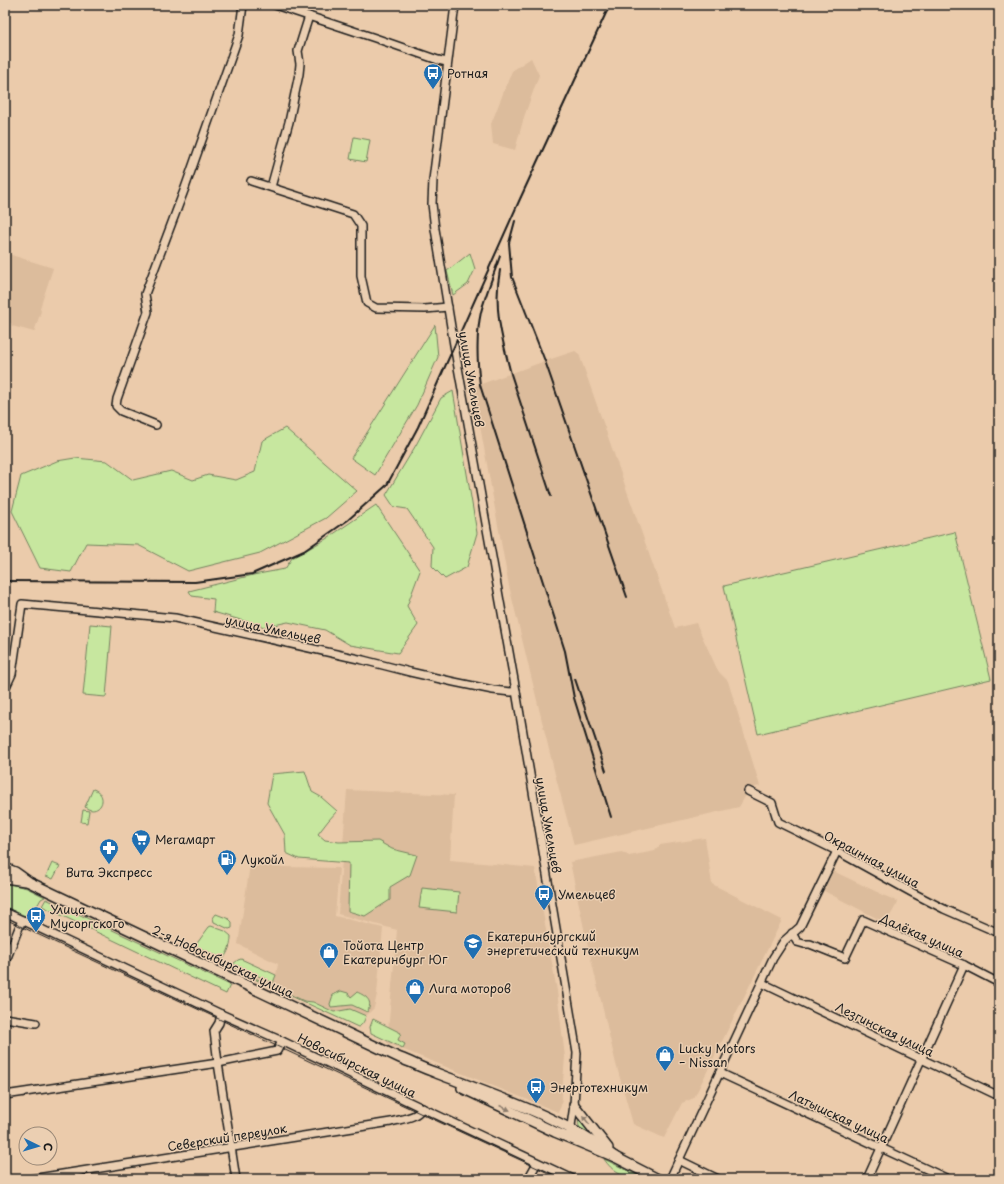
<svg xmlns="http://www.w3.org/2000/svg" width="1004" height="1184" font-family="'Playpen Sans',sans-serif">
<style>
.built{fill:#dcbc9c}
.green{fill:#c7e79f;stroke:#72825e}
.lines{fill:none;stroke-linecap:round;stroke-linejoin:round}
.minor-casing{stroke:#1c1c1c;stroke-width:10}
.major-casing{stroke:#1c1c1c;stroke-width:12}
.minor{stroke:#ebcfb2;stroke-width:7}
.major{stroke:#ebcfb2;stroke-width:9}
.tram{stroke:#1c1c1c;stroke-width:1}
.rail{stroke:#1c1c1c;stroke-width:2}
.oneway{fill:#8e7e6e}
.labels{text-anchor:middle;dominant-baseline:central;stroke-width:3;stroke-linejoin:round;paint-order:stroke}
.poi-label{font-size:12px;fill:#1c1c1c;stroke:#ebcfb2;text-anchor:start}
.street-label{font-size:12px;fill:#1c1c1c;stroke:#ebcfb2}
</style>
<rect width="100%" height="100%" fill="#ebcbab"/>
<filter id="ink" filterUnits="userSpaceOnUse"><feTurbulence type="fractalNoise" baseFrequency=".025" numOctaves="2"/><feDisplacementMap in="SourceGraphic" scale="8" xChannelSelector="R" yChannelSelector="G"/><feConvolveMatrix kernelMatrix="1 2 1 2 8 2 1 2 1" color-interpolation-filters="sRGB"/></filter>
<g filter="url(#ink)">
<g class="built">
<polygon points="531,58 539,75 524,117 515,150 493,144 491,124 512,71"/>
<polygon points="5,253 53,268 40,308 41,311 34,332 12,326 11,323 5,322"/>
<polygon points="575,351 579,354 675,628 696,623 718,671 728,681 760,786 750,788 739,807 574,845 555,774 509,586 473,387 545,361"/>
<polygon points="5,585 9,585 5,665"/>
<polygon points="347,790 454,795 450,860 535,868 557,991 565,1057 561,1106 558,1112 387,1043 397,930 338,914"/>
<polygon points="705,838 712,884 782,920 694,1098 682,1103 664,1138 633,1124 616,1064 586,938 570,862 622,852 629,856 655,851 660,845"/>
<polygon points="250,865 282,867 339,868 335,916 383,928 377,994 374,1008 366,1016 350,1009 334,1012 314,1002 304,1001 272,986 276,975 278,964 238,944"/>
<polygon points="833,871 898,902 886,923 824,891"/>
</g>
<g class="green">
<polygon points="354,137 370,140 366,162 350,159"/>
<polygon points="470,253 475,269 468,284 453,295 447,271"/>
<polygon points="435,325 438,357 417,405 375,475 351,458"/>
<polygon points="453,391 477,533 467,567 445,579 432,566 433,547 407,509 394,507 386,495 416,445 441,398"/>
<polygon points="285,428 357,491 326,518 260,553 188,571 138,545 86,543 71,572 40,568 12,511 21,476 57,461 75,458 107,461 133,480 171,471 193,480 208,475 236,480 255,472 262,441"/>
<polygon points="376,505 420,571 407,606 418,625 398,653 350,645 325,630 288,622 265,627 213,612 214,599 192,596 189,591 253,575 285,569 292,558 326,539"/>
<polygon points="955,532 991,679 758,734 724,586"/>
<polygon points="90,624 112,626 106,697 83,695"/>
<polygon points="305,771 312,792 321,797 337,811 328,821 318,834 325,840 339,842 378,841 392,849 417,855 410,875 390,887 390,900 365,916 348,911 349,863 299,859 286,853 285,835 267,803 272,774"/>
<path d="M93,789C111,795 99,818 85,807Z"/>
<polygon points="83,810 89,811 87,823 81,822"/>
<polygon points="52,863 60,866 53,879 46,876"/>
<polygon points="5,883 27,888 45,897 41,899 30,918 5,907"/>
<polygon points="422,888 459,892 457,912 419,908"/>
<polygon points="46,899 230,985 226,994 42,906"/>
<polygon points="216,914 229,919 232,922 232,928 229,929 214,922 213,918"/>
<path d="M211,926L225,931L231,936C231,945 228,953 223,959L195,946L209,927Z"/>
<polygon points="241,959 276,975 273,983 233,964 238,960"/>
<path d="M234,968L304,1001L313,1002L334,1012L350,1009L366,1016C364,1021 363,1025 358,1027L235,970Z"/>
<path d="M341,991L348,993L351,997L357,992C366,996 374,1001 367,1012L352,1005L331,1007L330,1004L333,995Z"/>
<polygon points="373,1019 401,1033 398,1040 405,1044 403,1048 371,1033 370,1027"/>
<path d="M580,1116L600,1140C588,1134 574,1132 580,1116Z"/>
<path d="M604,1159L639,1176C624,1180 612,1171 604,1159Z"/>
</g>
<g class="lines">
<defs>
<g id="minor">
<polyline points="275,5 375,38 438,60 447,62"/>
<polyline points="455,5 433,180 432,204 435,229 454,345 516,691 577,1053 574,1105 570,1133"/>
<polyline points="251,181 353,214 361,226 361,276 367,303 376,308 425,309 448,307"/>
<polyline points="271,187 289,122 299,74 300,64 298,51 309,16"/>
<polyline points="156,425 121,411 116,406 117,399 148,312 145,294 185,188 239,35 243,5"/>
<polyline points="5,689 12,674 22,604 175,618 363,660 410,672 454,682 493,690 511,692 516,691"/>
<polyline points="748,791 772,803 778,822 837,851 913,893 944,909 999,933"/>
<polyline points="5,912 221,1014 282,1041"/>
<polyline points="792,933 797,942 804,944 810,944 845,958 863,920 964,965 999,983"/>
<polyline points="5,963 16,935 22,920"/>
<polyline points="762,983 999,1096"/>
<polyline points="221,1014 219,1023 214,1031 218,1063 236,1179"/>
<polyline points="5,1018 36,1023"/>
<polyline points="720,1073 948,1179"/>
<polyline points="5,1095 218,1063 277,1051 282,1041 422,1108 573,1179"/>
<polyline points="679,1160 718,1179"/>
<path d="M31,1179L391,1122C401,1119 417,1118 422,1108"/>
<polyline points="528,1179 537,1163"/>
<polyline points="670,1179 773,958 784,941 800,927 837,851"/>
<polyline points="867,1179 964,965"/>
</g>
<g id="major">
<path d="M5,868L15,872L29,882L75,904L400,1058C411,1062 422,1068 434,1072C496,1097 561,1116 615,1157"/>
<polyline points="5,878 25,881"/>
<polyline points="462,1088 555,1132 615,1157 658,1179"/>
<polyline points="574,1105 608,1148"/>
</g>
</defs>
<use href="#minor" class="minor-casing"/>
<use href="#major" class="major-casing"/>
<use href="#minor" class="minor"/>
<use href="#major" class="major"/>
<polyline class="tram" points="5,919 561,1179"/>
<g class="rail">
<polyline points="515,221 509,243 512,277 545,361 627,597"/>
<path d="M500,256C494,274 486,293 481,312C476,335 477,361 480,385L565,651L574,698L611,817"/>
<path d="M500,270C493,307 502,339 511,374L551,496"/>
<polyline points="5,581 195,582 252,574 304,551 348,520 387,485 418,427 520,199 606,13 611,5"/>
<polyline points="575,679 606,771"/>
</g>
</g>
<defs><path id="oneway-solid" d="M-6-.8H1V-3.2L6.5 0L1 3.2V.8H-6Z"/></defs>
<g class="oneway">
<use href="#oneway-solid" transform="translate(505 1108) rotate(25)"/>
<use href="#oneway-solid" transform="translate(586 1120) rotate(-128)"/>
</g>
</g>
<defs>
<symbol id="bus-pin" viewBox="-11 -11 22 30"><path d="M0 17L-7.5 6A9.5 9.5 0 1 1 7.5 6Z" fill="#1f6fb2" stroke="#ebcfb2"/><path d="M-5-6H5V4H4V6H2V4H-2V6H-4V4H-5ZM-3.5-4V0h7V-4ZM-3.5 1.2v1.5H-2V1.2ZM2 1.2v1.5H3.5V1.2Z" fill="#fff"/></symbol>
<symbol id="supermarket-pin" viewBox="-11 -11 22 30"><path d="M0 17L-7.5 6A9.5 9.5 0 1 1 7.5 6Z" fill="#1f6fb2" stroke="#ebcfb2"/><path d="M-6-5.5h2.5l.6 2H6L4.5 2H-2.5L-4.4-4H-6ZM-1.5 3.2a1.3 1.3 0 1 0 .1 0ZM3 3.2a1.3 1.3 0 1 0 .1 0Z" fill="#fff"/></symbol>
<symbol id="pharmacy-pin" viewBox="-11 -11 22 30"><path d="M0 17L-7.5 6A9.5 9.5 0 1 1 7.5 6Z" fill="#1f6fb2" stroke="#ebcfb2"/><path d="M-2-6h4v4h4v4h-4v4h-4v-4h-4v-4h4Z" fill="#fff"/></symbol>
<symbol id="fuel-pin" viewBox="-11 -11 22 30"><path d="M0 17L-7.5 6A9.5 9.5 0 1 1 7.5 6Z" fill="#1f6fb2" stroke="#ebcfb2"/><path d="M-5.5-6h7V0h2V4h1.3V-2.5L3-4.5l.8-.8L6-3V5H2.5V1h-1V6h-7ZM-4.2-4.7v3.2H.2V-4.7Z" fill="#fff"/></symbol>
<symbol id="university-pin" viewBox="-11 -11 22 30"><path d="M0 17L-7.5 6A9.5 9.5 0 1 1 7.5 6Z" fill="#1f6fb2" stroke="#ebcfb2"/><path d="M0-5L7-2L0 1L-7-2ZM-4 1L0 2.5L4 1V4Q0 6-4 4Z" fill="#fff"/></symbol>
<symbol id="shop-pin" viewBox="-11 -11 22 30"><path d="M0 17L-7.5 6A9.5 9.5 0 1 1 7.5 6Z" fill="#1f6fb2" stroke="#ebcfb2"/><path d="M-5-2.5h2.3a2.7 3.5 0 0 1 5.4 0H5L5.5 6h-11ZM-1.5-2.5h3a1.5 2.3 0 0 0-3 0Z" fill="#fff"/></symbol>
</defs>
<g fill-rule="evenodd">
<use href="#bus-pin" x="422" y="62" width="22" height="30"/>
<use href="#supermarket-pin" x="130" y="828" width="22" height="30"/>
<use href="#pharmacy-pin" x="98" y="837" width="22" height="30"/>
<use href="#fuel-pin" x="216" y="848" width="22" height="30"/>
<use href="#bus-pin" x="533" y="883" width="22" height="30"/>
<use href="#bus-pin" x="25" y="905" width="22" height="30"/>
<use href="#university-pin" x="462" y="932" width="22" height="30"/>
<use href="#shop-pin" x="318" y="941" width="22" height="30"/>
<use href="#shop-pin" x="404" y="977" width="22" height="30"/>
<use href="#shop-pin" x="654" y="1044" width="22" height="30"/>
<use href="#bus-pin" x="525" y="1076" width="22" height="30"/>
</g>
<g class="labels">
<g class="poi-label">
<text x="447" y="73">Ротная</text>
<text x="155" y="839">Мегамарт</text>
<text x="241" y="859">Лукойл</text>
<text x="109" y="872" text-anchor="middle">Вита Экспресс</text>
<text x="558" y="894">Умельцев</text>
<text x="50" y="909">Улица<tspan x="50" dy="14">Мусоргского</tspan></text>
<text x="487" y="936">Екатеринбургский<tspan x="487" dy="14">энергетический техникум</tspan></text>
<text x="343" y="945">Тойота Центр<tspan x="343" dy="14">Екатеринбург Юг</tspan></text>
<text x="429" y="988">Лига моторов</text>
<text x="679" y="1048">Lucky Motors<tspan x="679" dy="14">– Nissan</tspan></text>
<text x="550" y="1087">Энерготехникум</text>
</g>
<g class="street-label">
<text transform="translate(472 379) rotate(80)">улица Умельцев</text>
<text transform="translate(273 629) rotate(12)">улица Умельцев</text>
<text transform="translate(549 825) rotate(80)">улица Умельцев</text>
<text transform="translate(872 859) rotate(28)">Окраинная улица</text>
<text transform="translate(922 935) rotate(24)">Далёкая улица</text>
<text transform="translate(223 961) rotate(25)">2-я Новосибирская улица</text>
<text transform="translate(885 1029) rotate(26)">Лезгинская улица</text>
<text transform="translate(357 1065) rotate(26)">Новосибирская улица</text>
<text transform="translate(839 1116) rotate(25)">Латышская улица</text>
<text transform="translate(227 1137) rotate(-9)">Северский переулок</text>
</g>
</g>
<rect width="1004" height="1184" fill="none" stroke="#ebcfb2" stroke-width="20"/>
<rect x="10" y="10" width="984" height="1164" fill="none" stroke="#1c1c1c" stroke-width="1.5" filter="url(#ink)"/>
<g transform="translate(38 1146) rotate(95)"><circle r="19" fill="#ebcfb2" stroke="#988776"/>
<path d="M0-3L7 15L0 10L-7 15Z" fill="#1f6fb2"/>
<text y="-6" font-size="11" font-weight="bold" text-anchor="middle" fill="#1c1c1c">С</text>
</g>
</svg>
